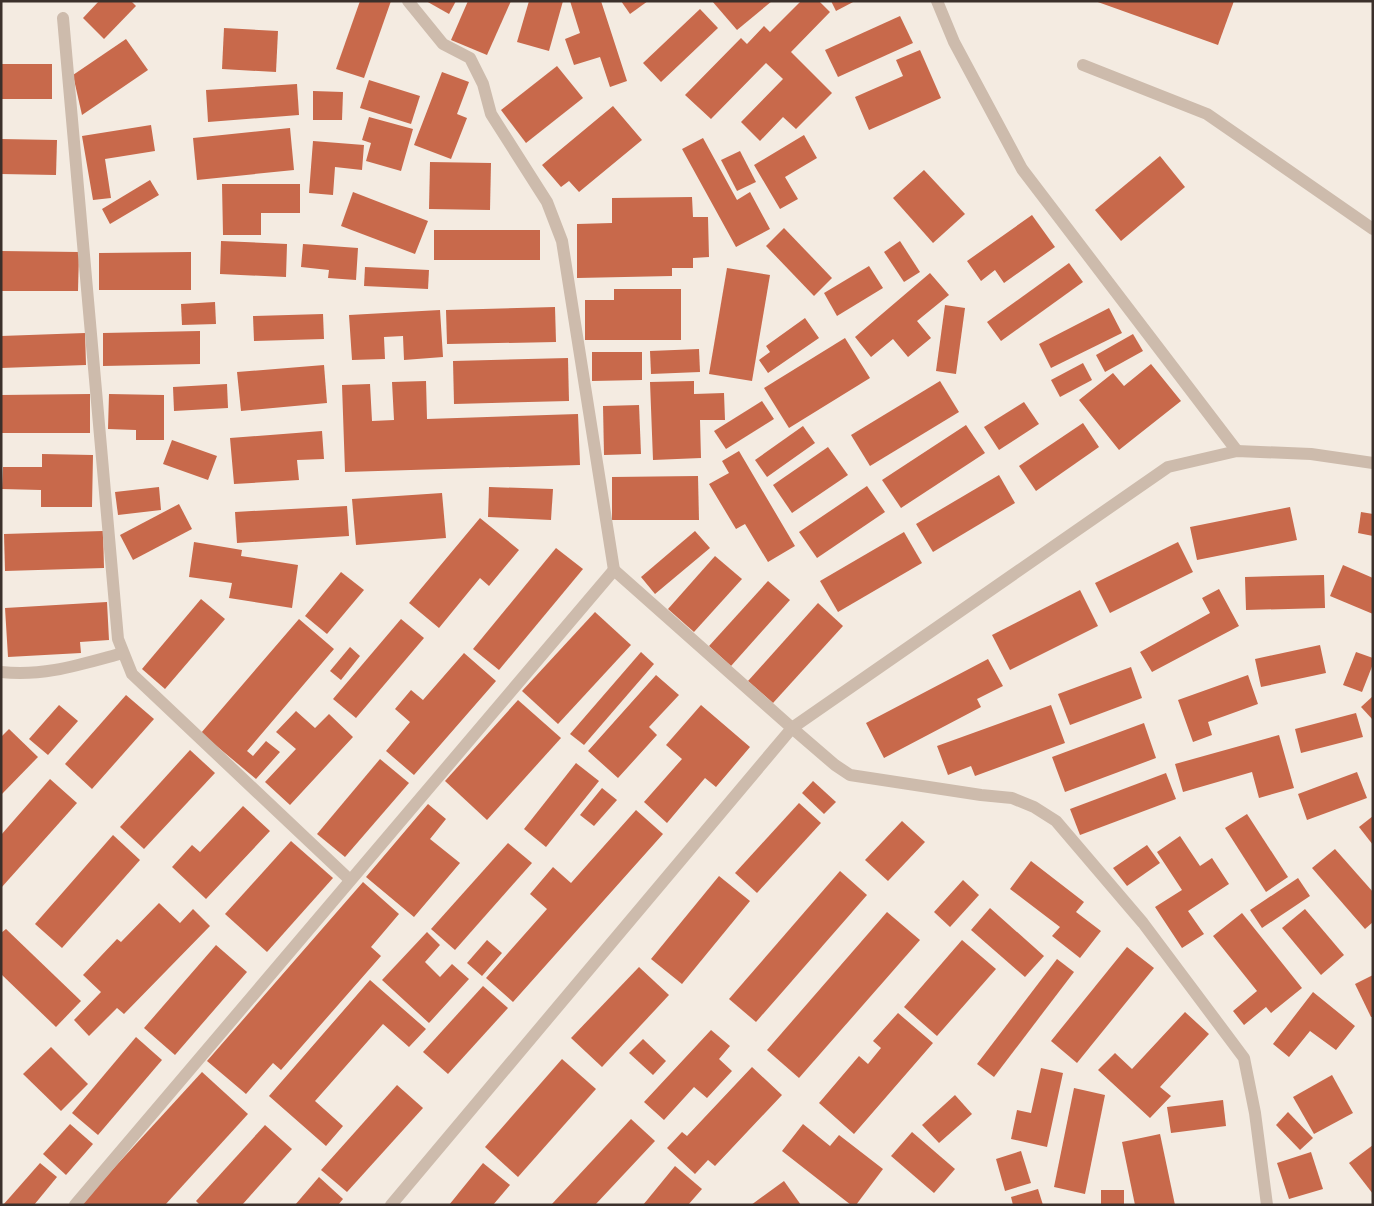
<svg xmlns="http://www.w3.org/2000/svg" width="1374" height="1206" font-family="Rubik,sans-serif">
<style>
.building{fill:#c8694b}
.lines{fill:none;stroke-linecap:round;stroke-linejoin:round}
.minor{stroke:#cdbbac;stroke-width:12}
.tertiary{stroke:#cdbbac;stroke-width:12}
</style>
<rect width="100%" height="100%" fill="#f4ebe1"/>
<g class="building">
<polygon points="99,1 131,1 136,6 104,39 83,18"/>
<polygon points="360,1 391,1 364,78 336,69"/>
<polygon points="426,1 456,1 449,14"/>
<polygon points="468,1 511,1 487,55 451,40"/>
<polygon points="529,1 563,1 549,51 517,42"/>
<polygon points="570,1 601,1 627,81 610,87 600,57 574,65 565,39 580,33"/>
<polygon points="621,1 648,1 630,14"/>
<polygon points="712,1 772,1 737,30"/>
<polygon points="801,1 819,1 830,12 791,52 832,93 796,129 783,117 760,141 741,122 783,79 766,63 711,119 685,95 741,38 747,44 764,26 770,32"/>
<polygon points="831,1 855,1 836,11"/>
<polygon points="1095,1 1234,1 1218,45"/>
<polygon points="700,9 718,28 661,82 643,63"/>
<polygon points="900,16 913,43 838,77 825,50"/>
<polygon points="224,28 278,31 276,72 222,69"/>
<polygon points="126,39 148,70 82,115 73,75"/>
<polygon points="920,50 941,98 869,130 855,97 903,76 896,60"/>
<rect x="1" y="64" width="51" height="35"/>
<polygon points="557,66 583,98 526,143 501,110"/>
<polygon points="442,72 469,82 457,114 467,118 451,159 414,145"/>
<polygon points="369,80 420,96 411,124 360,108"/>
<polygon points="297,84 299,115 208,122 206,90"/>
<polygon points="313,91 343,92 342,120 313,120"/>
<polygon points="613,106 642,140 579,192 569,181 561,187 542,165"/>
<polygon points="369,117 413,129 401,171 366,161 371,143 362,140"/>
<polygon points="151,125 155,151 105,159 111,198 93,200 82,136"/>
<polygon points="290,128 294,170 197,180 193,138"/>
<polygon points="804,135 817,158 785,177 798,199 780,209 754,165"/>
<polygon points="703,138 737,200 750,192 770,229 736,247 682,149"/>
<polygon points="1,139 57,140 56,175 1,174"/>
<polygon points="313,141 364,145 362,170 335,167 333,195 309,193"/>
<polygon points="740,151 756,182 737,191 721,160"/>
<polygon points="1160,156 1185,187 1121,241 1095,210"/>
<polygon points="430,162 491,163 490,210 429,209"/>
<polygon points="924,170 965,214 933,243 893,198"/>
<polygon points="150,180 159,195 110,224 102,209"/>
<polygon points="222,184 300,184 300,213 261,213 261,235 223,235"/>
<polygon points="353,192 428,221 415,254 341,226"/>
<polygon points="692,197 693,217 708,217 709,257 693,258 693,268 672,268 672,276 577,278 577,224 612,223 612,198"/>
<polygon points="1032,215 1055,247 1004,283 995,270 981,281 967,261"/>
<polygon points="784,228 832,278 814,296 766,246"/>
<rect x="434" y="230" width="106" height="30"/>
<polygon points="221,241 287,244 286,277 220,274"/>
<polygon points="900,241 920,272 904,282 884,252"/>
<polygon points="303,244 358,248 356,280 328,278 329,270 301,267"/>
<polygon points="1,251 79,252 78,291 1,291"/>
<polygon points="191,252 191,290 99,290 99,253"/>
<polygon points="1069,263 1083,282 1001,341 987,322"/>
<polygon points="869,266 883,288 837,316 824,293"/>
<polygon points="365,267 429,270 428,289 364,286"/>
<polygon points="727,268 770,275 752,381 709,374"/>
<polygon points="930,273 949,295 917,321 931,338 908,357 893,339 871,357 855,337"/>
<polygon points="614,289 681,289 681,340 585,340 585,300 614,300"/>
<polygon points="215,302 216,324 182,325 181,304"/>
<polygon points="945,305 965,308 956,374 936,371"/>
<polygon points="555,307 556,342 447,344 446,310"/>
<polygon points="1109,308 1122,333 1051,368 1039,344"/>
<polygon points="440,310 443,357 404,360 403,336 384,337 385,359 352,360 349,315"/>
<polygon points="323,314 324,339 254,341 253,316"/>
<polygon points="805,318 819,338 768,373 759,360 770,352 766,346"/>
<polygon points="200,331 200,364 103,366 103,333"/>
<polygon points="85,333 86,365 1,368 1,336"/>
<polygon points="1133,334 1143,351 1105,372 1096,355"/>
<polygon points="845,338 870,378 789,428 764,388"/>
<polygon points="699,349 700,372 651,374 650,351"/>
<polygon points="592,352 642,352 642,380 592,381"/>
<polygon points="568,358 569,401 454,404 453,361"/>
<polygon points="1083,363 1092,380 1060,397 1051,380"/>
<polygon points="1151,364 1181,401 1119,450 1079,400 1113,373 1124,386"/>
<polygon points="324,365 327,403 241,411 237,372"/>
<polygon points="426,381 427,419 578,414 580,465 345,472 342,385 370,384 372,421 394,420 392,382"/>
<polygon points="694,381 694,394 724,393 725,420 700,420 701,458 653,460 650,382"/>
<polygon points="940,381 959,412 870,466 851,435"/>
<polygon points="227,384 228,408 174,411 173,387"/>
<polygon points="90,394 90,433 1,433 1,395"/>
<polygon points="109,394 164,395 164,440 136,440 136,430 108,429"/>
<polygon points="762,401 774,419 726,449 714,431"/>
<polygon points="1024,402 1039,424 999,450 984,427"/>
<polygon points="639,405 641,454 604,455 603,406"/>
<polygon points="1083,423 1099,447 1036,491 1019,466"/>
<polygon points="966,425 985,453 901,508 882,480"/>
<polygon points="803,426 815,443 767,477 755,460"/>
<polygon points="322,431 324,459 297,460 299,480 234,484 230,438"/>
<polygon points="172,440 217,456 208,480 163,464"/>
<polygon points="828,447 848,475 792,513 773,485"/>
<polygon points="739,451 795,546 768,562 745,524 736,529 709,484 729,473 722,461"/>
<polygon points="42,454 93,455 92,507 41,507 41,490 2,489 3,467 42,467"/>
<polygon points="999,475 1015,503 933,552 916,524"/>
<polygon points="698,476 699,520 612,520 612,477"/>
<polygon points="867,486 885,512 817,558 799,532"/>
<polygon points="159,487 161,510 118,515 115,492"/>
<polygon points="489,487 553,489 551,520 488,517"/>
<polygon points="442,493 446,538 356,545 352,499"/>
<polygon points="179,504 192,529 133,560 120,535"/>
<polygon points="347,506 349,536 237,543 235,512"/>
<polygon points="1290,507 1297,540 1197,560 1190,527"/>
<polygon points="1361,512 1373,514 1373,536 1358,533"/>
<polygon points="480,518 519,550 489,586 480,578 439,628 409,603"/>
<polygon points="103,531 104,568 5,571 4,534"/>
<polygon points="695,531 710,548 655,594 641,577"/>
<polygon points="904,532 922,563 838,612 820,581"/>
<polygon points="194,542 242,550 241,556 298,565 292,608 229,598 232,583 189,577"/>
<polygon points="1178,542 1193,572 1110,613 1095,583"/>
<polygon points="556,548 583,569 499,670 473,649"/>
<polygon points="715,556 742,579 694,632 668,609"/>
<polygon points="1343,565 1373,578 1373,614 1330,596"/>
<polygon points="341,572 364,590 327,634 305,616"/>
<polygon points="1324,575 1325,608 1246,610 1245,577"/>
<polygon points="768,581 790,600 731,666 709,646"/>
<polygon points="1219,589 1239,626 1152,672 1140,652 1210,613 1202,598"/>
<polygon points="1080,590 1098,626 1010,670 992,635"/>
<polygon points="201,599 225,619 165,689 142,669"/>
<polygon points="107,602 109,640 80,642 81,653 8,657 5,608"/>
<polygon points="818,603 843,626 773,703 748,681"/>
<polygon points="595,612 631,645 558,724 522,691"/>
<polygon points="299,619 334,649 247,751 253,756 266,741 280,752 256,779 201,733"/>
<polygon points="401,619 424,638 356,718 333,699"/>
<polygon points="1320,645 1326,673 1261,687 1255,659"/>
<polygon points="350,647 360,656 341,680 330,671"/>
<polygon points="641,652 654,664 584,745 570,734"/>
<polygon points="1356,652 1373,658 1373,664 1362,692 1343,685"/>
<polygon points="464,653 496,681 414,775 386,751 410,722 395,709 411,690 423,700"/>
<polygon points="988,659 1003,686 977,699 981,707 884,758 866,723"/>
<polygon points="1131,667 1142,698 1070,725 1058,694"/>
<polygon points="656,675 679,695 649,727 657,735 618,778 588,751"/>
<polygon points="1248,675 1258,704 1208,722 1212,735 1193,742 1178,700"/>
<polygon points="126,695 154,719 92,789 65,764"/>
<polygon points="1373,696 1373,720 1361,707"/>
<polygon points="518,700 561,738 487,820 445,781"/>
<polygon points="59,705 78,721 48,755 29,739"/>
<polygon points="701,705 750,747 716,787 705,778 667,823 644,802 682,759 666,745"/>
<polygon points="1051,705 1065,743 975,776 971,766 948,775 937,746"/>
<polygon points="296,711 315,728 329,714 353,737 290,805 265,782 296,749 276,732"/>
<polygon points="1356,713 1363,737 1301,753 1295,729"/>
<polygon points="1144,723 1156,758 1065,792 1052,757"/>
<polygon points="9,729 38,757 1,795 1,737"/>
<polygon points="1279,735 1294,788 1259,798 1252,772 1183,792 1175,764"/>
<polygon points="190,750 215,773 144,849 120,827"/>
<polygon points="380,759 409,783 345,857 317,834"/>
<polygon points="576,763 599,781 546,847 524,829"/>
<polygon points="1357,772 1367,798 1307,820 1298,794"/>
<polygon points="1166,773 1176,799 1080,835 1070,809"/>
<polygon points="50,779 77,803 1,888 1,835"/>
<polygon points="813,781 836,802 824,814 802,793"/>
<polygon points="602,788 617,800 594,826 580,815"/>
<polygon points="799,803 821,823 757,893 735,873"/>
<polygon points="428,804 446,819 430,839 460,863 414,917 366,877"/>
<polygon points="243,806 270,831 206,899 172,867 192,845 200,852"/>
<polygon points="636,810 663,834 513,1002 486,978 547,909 530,894 553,867 571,883"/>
<polygon points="1247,814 1288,877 1266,892 1225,828"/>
<polygon points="1373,816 1373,845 1359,827"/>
<polygon points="902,821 925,842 888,881 865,860"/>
<polygon points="113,835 140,860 62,948 35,924"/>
<polygon points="1180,836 1200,866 1212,858 1229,884 1188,911 1204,934 1182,948 1155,907 1182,890 1157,852"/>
<polygon points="291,841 333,878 267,952 225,914"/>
<polygon points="508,843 532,863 455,950 431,929"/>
<polygon points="1147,845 1160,863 1127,886 1113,868"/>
<polygon points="1335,849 1373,892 1373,922 1365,929 1312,868"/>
<polygon points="1031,861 1084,902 1076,912 1101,931 1080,958 1052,936 1060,927 1010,889"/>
<polygon points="840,871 867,895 756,1022 729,999"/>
<polygon points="719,876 750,901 682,984 651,959"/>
<polygon points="1298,878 1310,896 1262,928 1250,910"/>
<polygon points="963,880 979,895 950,927 934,912"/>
<polygon points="363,882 399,914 371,947 381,956 281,1070 273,1063 246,1094 207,1061"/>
<polygon points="159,903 180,923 193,909 210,926 124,1014 117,1008 89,1036 74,1020 101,992 83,975 117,939 121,942"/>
<polygon points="990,908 1044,956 1025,977 971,930"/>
<polygon points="1305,909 1344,955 1321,975 1282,928"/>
<polygon points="887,912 920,940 799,1078 767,1050"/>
<polygon points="1242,913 1302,988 1271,1013 1266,1007 1244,1025 1233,1011 1257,991 1213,936"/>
<polygon points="6,929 81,1001 56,1027 1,974 1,933"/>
<polygon points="427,932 440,945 425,962 440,977 452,964 469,979 429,1023 382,980"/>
<polygon points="487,940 502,953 482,976 467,963"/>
<polygon points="962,940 996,969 937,1036 904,1007"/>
<polygon points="216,945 247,972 175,1055 144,1028"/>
<polygon points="1127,947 1154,968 1077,1063 1051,1041"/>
<polygon points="1057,959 1074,972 994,1077 977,1064"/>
<polygon points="639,967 669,995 602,1067 571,1038"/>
<polygon points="1373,975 1373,1017 1371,1017 1355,984"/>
<polygon points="370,980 426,1029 409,1047 383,1024 315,1101 343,1126 326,1146 269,1096"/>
<polygon points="483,986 508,1008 448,1074 423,1052"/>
<polygon points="1313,992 1355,1026 1336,1050 1310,1031 1289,1057 1273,1044"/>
<polygon points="1185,1012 1209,1034 1160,1087 1171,1096 1150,1118 1098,1070 1115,1053 1132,1069"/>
<polygon points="898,1013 933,1043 854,1134 819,1103 859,1056 868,1064 881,1048 873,1041"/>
<polygon points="711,1030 730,1046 719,1059 732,1071 707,1098 694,1087 664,1120 644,1102"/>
<polygon points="136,1037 162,1060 98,1135 72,1113"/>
<polygon points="643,1039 666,1061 653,1075 629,1053"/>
<polygon points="51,1047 88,1084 61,1111 23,1074"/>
<polygon points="562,1059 596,1089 518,1177 485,1147"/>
<polygon points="752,1067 782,1095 715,1166 708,1160 695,1174 667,1148 682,1132 687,1136"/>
<polygon points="1041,1068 1063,1073 1047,1147 1011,1139 1017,1110 1031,1113"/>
<polygon points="202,1072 248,1114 165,1205 80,1205"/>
<polygon points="1332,1075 1353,1113 1314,1134 1293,1097"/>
<polygon points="397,1085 423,1108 347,1192 321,1170"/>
<polygon points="1074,1088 1105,1095 1085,1194 1054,1187"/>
<polygon points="955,1095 972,1114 939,1143 922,1125"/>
<polygon points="1223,1100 1226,1126 1171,1133 1167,1107"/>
<polygon points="1288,1112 1313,1138 1300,1150 1276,1125"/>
<polygon points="631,1119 655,1141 595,1205 551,1205"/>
<polygon points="70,1124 93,1144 66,1175 43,1154"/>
<polygon points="803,1124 830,1146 839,1135 883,1169 856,1205 851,1205 782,1151"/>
<polygon points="265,1125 292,1149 242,1205 200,1205 196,1201"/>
<polygon points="912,1132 955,1169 934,1193 891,1156"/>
<polygon points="1160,1134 1175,1205 1135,1205 1122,1142"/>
<polygon points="1373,1145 1373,1194 1349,1163"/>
<polygon points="1021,1151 1031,1183 1005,1191 996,1159"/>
<polygon points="1311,1152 1323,1189 1289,1199 1277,1163"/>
<polygon points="40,1163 57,1177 34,1205 3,1205"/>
<polygon points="483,1163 510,1185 493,1205 449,1205"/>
<polygon points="675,1166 702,1189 688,1205 643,1205"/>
<polygon points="319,1177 343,1199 338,1205 295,1205"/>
<polygon points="784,1181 801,1205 751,1205"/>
<polygon points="1038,1189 1043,1205 1013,1205 1011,1197"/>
<rect x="1101" y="1190" width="23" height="15"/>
</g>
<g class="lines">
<g class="minor">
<polyline points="408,1 443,44 470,58 483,84 491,114 547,202 562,241 614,570"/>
<polyline points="937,1 954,42 1022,169 1237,451"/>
<polyline points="63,18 118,639 132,674 350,880"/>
<polyline points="1083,65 1207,114 1373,229"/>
<path d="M1,672C44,677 82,664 123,653"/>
<polyline points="75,1205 614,570 792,728 835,765 850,775 981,795 1012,798 1034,807 1056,821 1143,923 1244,1058 1255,1113 1267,1205"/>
</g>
<polyline class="tertiary" points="391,1205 792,728 1168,467 1237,451 1311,454 1373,463"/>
</g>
<rect width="1374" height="1206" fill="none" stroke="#3b302b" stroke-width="5"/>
</svg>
